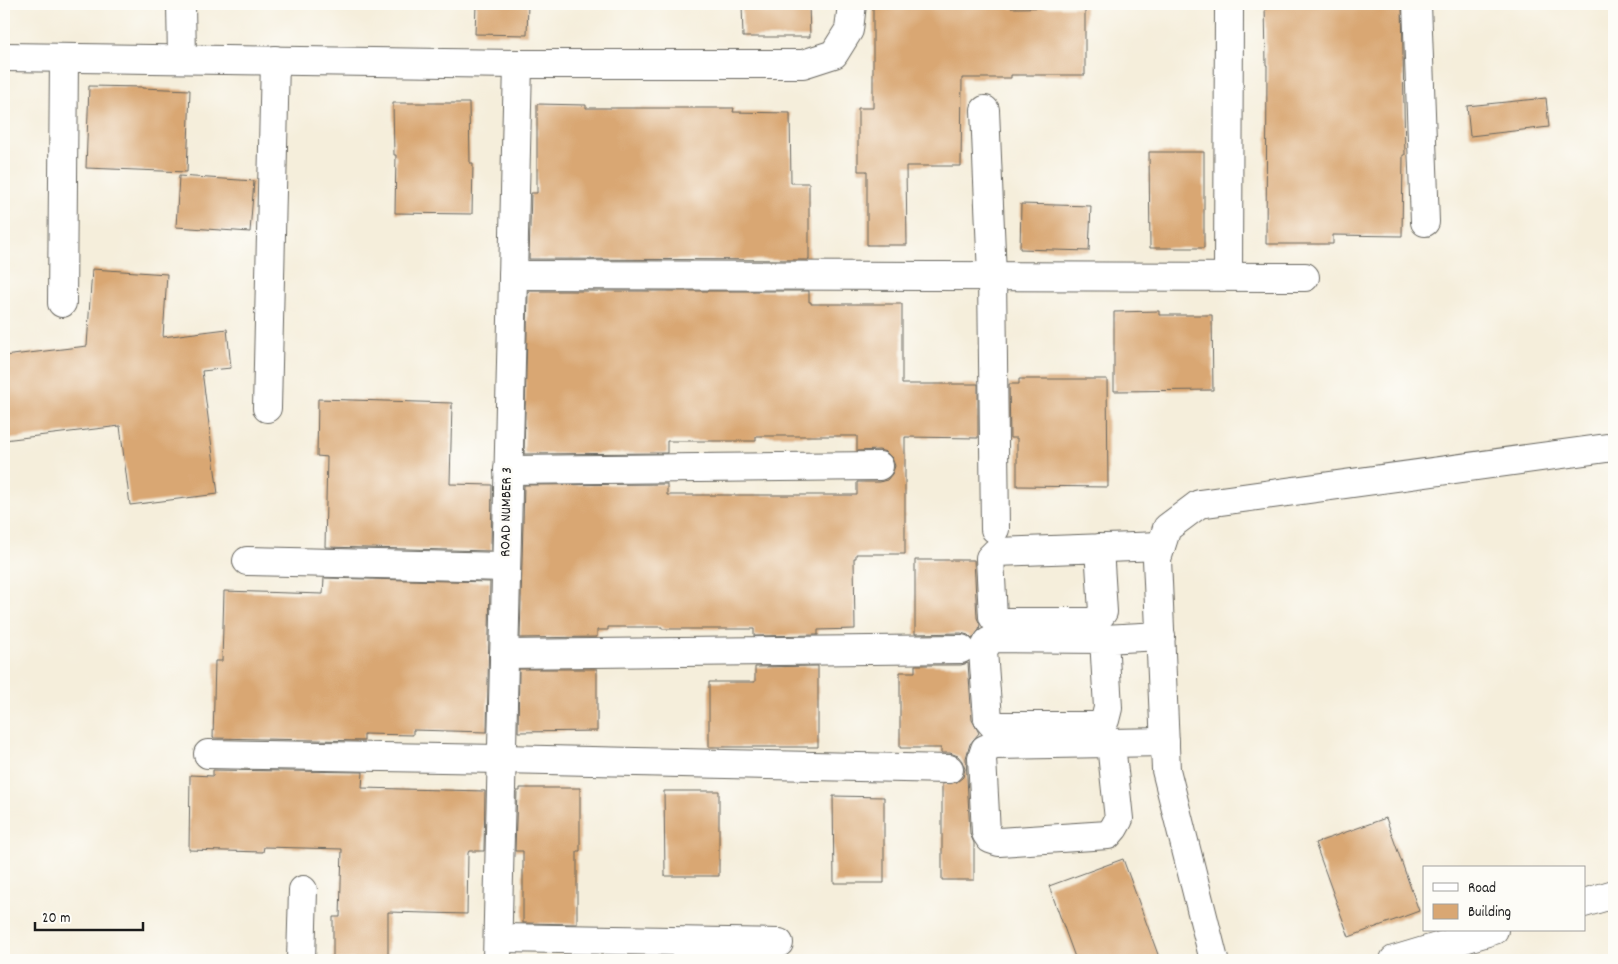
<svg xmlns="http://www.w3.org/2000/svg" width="1618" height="964" font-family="Dekko,sans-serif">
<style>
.building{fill:#d9a773}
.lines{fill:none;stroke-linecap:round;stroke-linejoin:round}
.street-casing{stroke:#68665f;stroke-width:30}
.street{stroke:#fff;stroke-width:28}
.labels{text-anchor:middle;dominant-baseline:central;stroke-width:5;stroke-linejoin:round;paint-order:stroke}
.street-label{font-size:15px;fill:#1c1c1c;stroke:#fdfcf7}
</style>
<rect width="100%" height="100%" fill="#fdfcf7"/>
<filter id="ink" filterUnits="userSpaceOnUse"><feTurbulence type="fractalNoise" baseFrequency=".02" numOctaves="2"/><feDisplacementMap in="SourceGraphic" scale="10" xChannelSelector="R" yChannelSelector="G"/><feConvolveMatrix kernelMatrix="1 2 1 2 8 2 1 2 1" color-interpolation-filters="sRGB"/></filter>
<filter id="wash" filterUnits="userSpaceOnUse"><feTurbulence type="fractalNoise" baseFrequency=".0096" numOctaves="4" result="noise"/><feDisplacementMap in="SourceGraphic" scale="20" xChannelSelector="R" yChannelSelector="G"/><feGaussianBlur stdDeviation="1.12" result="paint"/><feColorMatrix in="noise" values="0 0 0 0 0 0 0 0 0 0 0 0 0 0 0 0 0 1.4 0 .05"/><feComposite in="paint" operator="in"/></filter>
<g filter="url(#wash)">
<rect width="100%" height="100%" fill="#f5eedb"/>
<g id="blocks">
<g class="building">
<polygon points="476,4 528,4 527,35 475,34"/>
<polygon points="742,4 809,4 810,37 743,37"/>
<polygon points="873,4 1011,4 1011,8 1085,7 1085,75 1011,75 1011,78 962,78 961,166 906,166 907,245 867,245 867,171 858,171 858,108 873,108"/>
<polygon points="1265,4 1402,4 1405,155 1403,155 1402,236 1333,235 1333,244 1266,244 1267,65 1266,65"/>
<polygon points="89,86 142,87 142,88 190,90 187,172 86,168"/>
<polygon points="1546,98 1549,127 1470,136 1467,106"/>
<polygon points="393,103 469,103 470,163 473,163 472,214 395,213 396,155 394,155"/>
<polygon points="537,104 586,105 586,108 734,108 733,112 790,113 791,183 809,183 809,260 529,259 531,193 537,193"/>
<polygon points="1149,152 1204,152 1204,248 1150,248"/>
<polygon points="179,176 254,181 250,232 176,227"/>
<polygon points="1021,204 1091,206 1089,251 1020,249"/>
<polygon points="92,269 167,274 163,337 227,329 231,368 202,371 218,494 130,505 120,426 4,440 4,356 87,346"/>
<polygon points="528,291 809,291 809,302 811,302 811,304 902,304 902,384 978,384 978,438 905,437 905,554 856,554 856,558 854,558 855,629 818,630 818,635 754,636 754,629 662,629 662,627 608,627 608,630 597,630 597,637 520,638 524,485 667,484 667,495 857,495 857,482 879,482 887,480 892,474 895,466 892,458 886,452 879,450 857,451 857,436 756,436 756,441 667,441 667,453 524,454"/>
<polygon points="1159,311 1159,315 1212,315 1213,390 1114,391 1114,312"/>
<polygon points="1019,379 1107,379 1108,487 1017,486 1017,438 1010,438 1009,384 1019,384"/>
<polygon points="318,399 452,403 450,484 492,485 491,551 325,547 327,457 317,456"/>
<polygon points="915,560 974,560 977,618 980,624 979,630 972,639 968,635 961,633 915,634"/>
<polygon points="324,578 490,582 487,732 413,730 413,735 364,734 364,741 213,738 215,661 222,661 224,591 323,594"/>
<polygon points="968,663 972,720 979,733 970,744 966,758 970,834 974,843 974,880 942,880 942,784 957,782 963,777 965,769 962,761 958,756 950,753 941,753 941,748 900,748 900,672 915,672 915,665 961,665"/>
<polygon points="818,666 818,747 709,747 709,682 755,682 755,667"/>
<polygon points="519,669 597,669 597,731 518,732"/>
<polygon points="213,770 363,772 362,788 485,791 484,851 469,851 468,853 467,914 388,912 388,960 333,959 333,917 340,917 342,849 264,847 263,852 189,850 190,775 213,776"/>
<polygon points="520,788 580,788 580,851 577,851 577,924 523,923 523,851 515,851 517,791 520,791"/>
<polygon points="664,791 719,791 719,876 665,876"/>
<polygon points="833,796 884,797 884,883 834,883"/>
<polygon points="1386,818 1419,911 1349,937 1315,843"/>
<polygon points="1123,859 1160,960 1076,960 1049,886"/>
</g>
</g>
</g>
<g filter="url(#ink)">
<use href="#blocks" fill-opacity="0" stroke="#68665f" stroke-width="1"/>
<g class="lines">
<defs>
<g id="street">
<polyline points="181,4 182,59"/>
<polyline points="1417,4 1425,222"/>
<polyline points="4,57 518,64 803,64 834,54 849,30 852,4"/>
<polyline points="985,110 992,276 995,529"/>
<polyline points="513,275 1305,277"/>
<polyline points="1228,276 1229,4"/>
<polyline points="62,303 64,58"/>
<polyline points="267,408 275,60"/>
<polyline points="508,470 879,466"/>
<polyline points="1099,548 1103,612 1098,618 1093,622 997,622 993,617 990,558 996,552 1161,546"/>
<polyline points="247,561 506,567"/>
<polyline points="1104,639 1108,708 1105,720 1099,726 1002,726 993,725 988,719 983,651 988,642 996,638 1104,639 1161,636"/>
<polyline points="504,654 961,649"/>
<polyline points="1111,744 1119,819 1114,828 1108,835 999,842 990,839 986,833 982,758 985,749 995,745 1165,742"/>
<polyline points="208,754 501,759 949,769"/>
<polyline points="1584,903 1614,894"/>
<polyline points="498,938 779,943"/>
<polyline points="301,960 303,890"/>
<polyline points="497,960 518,64"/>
<polyline points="1214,960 1166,770 1157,559 1167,528 1199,504 1614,447"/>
<polyline points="1394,960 1494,930"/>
</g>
</defs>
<use href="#street" class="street-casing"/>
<use href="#street" class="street"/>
</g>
</g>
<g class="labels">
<g class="street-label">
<text transform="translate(507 512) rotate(-89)">ROAD NUMBER 3</text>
</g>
</g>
<rect width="1618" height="964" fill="none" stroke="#fdfcf7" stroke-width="20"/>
<rect x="1423" y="866" width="162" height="65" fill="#fdfcf7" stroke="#a3a29f"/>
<rect x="1433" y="883" width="25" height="8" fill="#ffffff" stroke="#a3a29f"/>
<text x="1468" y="892" font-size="15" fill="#1c1c1c">Road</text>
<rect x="1433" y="904" width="25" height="15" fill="#d9a773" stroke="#a3a29f"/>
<text x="1468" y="916" font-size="15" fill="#1c1c1c">Building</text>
<path d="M35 922v8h108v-8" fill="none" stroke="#1c1c1c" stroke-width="2.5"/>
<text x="42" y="922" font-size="15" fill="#1c1c1c" stroke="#fdfcf7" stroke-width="4" paint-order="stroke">20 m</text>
</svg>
